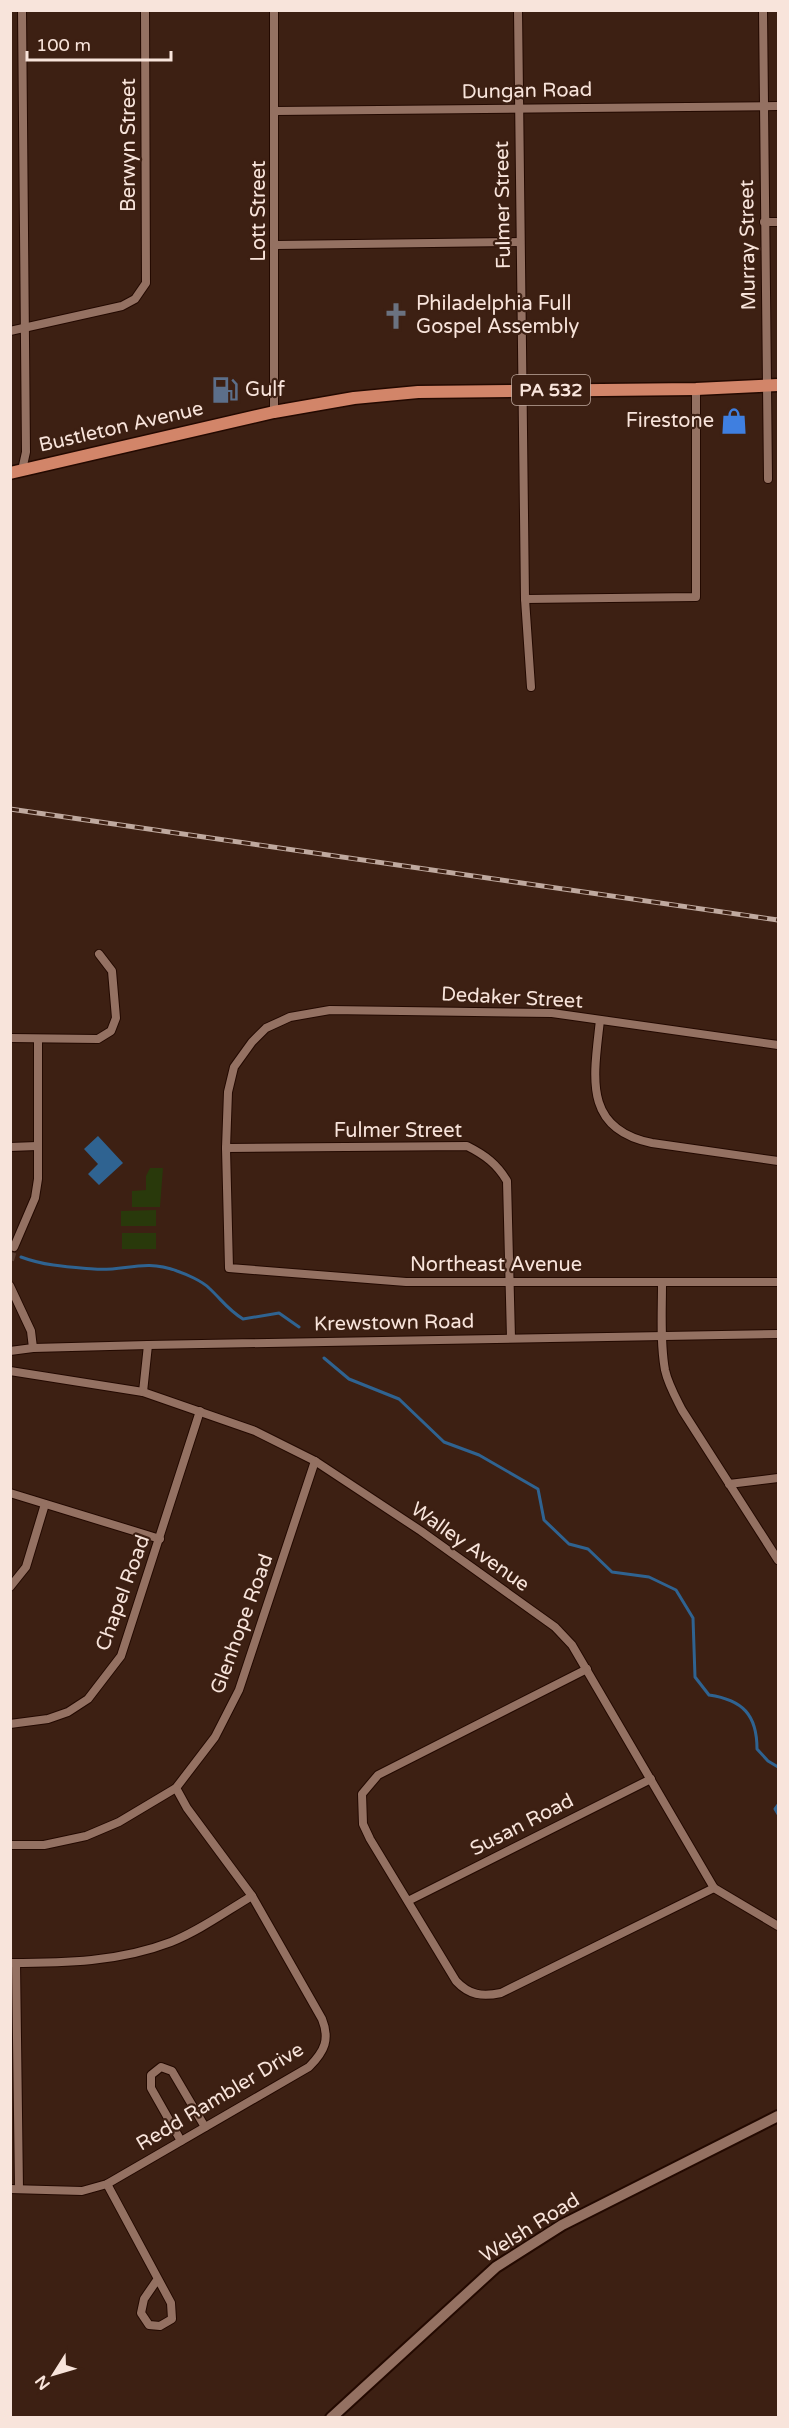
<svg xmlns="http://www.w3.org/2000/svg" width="789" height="2428" font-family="'Varela Round',sans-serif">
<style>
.green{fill:#29390b}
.water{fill:#2f6391}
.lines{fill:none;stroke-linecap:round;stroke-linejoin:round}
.stream{stroke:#2f6391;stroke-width:3}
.minor-tunnel{stroke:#593d31;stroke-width:8;stroke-dasharray:8 4;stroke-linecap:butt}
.minor-casing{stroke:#230900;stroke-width:10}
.secondary-casing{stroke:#230900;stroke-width:14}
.primary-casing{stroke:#230900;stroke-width:15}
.minor{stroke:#947162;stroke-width:8}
.secondary{stroke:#947162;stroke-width:10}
.primary{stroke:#d28569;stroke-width:12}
.rail-casing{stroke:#bfa99f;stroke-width:5}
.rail{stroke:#3d2013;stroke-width:3;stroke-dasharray:9;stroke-linecap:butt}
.labels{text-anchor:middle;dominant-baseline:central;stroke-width:4.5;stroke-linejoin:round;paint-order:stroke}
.shield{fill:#3d2013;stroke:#c0a99f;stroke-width:1.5}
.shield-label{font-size:18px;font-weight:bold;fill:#f8e4db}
.street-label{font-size:20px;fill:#f8e4db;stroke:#3d2013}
.poi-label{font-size:20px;fill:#f8e4db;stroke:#3d2013;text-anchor:start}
</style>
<rect width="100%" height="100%" fill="#3d2013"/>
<g class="green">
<polygon points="150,1168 163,1168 160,1207 132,1207 132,1191 146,1190 146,1176"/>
<polygon points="156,1210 156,1226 121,1226 121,1211"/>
<rect x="122" y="1233" width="34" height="16"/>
</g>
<polygon class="water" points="98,1136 123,1163 99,1185 88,1174 98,1164 84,1149"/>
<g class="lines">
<g class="stream">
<path d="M21,1257C45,1266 69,1267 94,1269C123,1272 144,1258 177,1271C186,1274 202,1281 209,1288C222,1300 227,1309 243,1319L279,1313L299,1327"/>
<path d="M324,1358L349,1379L399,1399L444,1442L479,1455L538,1489L544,1520L569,1544L588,1549L612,1572L649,1577L676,1590L693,1618L695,1677L709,1695C743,1700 757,1715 757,1749L768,1761L778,1767"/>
<polyline points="778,1805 775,1809 778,1814"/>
</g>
<polyline class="minor-tunnel" points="10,1260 14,1247"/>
<defs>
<g id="minor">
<polyline points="22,10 26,452 22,470"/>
<polyline points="274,10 274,412"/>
<polyline points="518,10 525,599 531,687"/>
<polyline points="763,10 768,479"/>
<polyline points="275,111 778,106"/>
<polyline points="764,222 778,222"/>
<polyline points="276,245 520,242"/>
<polyline points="10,331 122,306 135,299 146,283 145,10"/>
<polyline points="525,599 696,597 696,389"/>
<path d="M600,1020C594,1076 582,1129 652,1143L778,1161"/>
<polyline points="10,1038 98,1039 111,1031 116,1018 112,971 99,954"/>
<polyline points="778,1045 552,1013 330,1010 290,1017 266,1028 252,1042 234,1067 228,1092 226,1148 229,1268 406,1282 778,1282"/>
<polyline points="10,1147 37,1146"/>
<path d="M226,1148L467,1146C485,1155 497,1164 507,1181L511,1338"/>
<polyline points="14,1247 35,1198 38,1179 38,1040"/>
<path d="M662,1284C662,1312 660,1342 665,1370C668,1384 676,1398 682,1410L778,1560"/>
<polyline points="10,1286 31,1331 33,1348"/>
<polyline points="10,1351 33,1348 148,1345 778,1334"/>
<polyline points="10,1371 143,1392 255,1431 315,1461 421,1531 555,1627 572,1645 714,1888 778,1926"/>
<polyline points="143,1392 148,1345"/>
<polyline points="729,1484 778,1478"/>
<polyline points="10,1493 160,1539"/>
<polyline points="10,1587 26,1567 45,1504"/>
<path d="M587,1669L378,1775L362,1794L363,1824L370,1839L456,1981C469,1995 482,1997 501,1993L714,1888"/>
<polyline points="10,1724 48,1719 68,1712 88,1699 121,1656 200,1411"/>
<polyline points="10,1845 44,1845 86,1836 119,1822 176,1788 215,1737 239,1690 315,1461"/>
<polyline points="408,1901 651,1779"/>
<path d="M10,1963C65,1963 119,1962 171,1942C199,1931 225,1912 252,1896"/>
<polyline points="16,1963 19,2189"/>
<polyline points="181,2141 151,2088 151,2075 161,2067 172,2071 205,2127"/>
<polyline points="107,2184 171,2303 172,2319 160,2326 149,2325 141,2313 144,2299 157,2280"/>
<path d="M10,2189L82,2191L107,2184L309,2067C325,2051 330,2039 322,2019L252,1896L187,1808L176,1788"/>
</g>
<polyline id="secondary" points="331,2418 496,2267 562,2225 778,2116"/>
<polyline id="primary" points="10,473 274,412 354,398 418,392 696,389 778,385"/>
</defs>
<use href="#minor" class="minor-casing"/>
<use href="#secondary" class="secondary-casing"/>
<use href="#primary" class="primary-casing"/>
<use href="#minor" class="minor"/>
<use href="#secondary" class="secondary"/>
<use href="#primary" class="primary"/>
<defs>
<polyline id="rail" points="10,809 778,920"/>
</defs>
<use href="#rail" class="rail-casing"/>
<use href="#rail" class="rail"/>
</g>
<defs>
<symbol id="church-bare" viewBox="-9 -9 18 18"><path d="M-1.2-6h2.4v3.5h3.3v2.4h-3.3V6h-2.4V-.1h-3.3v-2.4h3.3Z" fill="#6b7280" stroke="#3d2013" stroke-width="2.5" paint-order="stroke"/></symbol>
<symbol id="fuel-bare" viewBox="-9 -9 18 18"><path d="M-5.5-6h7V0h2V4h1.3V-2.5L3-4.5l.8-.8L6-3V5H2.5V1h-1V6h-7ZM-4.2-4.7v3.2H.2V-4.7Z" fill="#5c6f8a" stroke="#3d2013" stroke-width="2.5" paint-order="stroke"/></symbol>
<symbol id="shop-bare" viewBox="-9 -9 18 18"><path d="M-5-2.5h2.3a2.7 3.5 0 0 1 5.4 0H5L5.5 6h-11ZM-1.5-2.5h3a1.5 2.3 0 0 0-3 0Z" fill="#3f7fe0" stroke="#3d2013" stroke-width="2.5" paint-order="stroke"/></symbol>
</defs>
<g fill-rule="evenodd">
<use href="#church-bare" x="377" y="297" width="38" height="38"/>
<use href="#fuel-bare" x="206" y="371" width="38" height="38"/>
<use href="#shop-bare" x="715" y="402" width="38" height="38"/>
</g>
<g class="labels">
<rect class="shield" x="512" y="375" width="78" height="30" rx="4.5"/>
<g class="shield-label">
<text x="551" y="390">PA 532</text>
</g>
<g class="street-label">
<text transform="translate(527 91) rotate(-1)">Dungan Road</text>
<text transform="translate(129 145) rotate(-90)">Berwyn Street</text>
<text transform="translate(503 205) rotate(-91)">Fulmer Street</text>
<text transform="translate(259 211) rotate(-90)">Lott Street</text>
<text transform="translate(748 245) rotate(-91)">Murray Street</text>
<text transform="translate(121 427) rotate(-13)">Bustleton Avenue</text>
<text transform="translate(512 998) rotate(3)">Dedaker Street</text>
<text x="398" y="1131">Fulmer Street</text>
<text x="496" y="1265">Northeast Avenue</text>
<text transform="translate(394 1323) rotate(-1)">Krewstown Road</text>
<text transform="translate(470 1547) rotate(35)">Walley Avenue</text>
<text transform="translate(123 1593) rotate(-70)">Chapel Road</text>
<text transform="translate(242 1624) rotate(-70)">Glenhope Road</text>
<text transform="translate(522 1825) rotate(-27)">Susan Road</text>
<text transform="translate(220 2097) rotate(-31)">Redd Rambler Drive</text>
<text transform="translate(530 2228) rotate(-32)">Welsh Road</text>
</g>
<g class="poi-label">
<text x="416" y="304">Philadelphia Full<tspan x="416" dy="23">Gospel Assembly</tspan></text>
<text x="245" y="390">Gulf</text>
<text x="714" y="421" text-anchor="end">Firestone</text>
</g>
</g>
<rect width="789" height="2428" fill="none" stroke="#f8e4db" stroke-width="24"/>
<g transform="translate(54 2374) rotate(233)" stroke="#3d2013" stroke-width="4.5" paint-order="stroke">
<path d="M0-4.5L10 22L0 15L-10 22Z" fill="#f8e4db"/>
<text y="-9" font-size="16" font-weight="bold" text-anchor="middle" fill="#f8e4db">N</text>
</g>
<path d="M27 51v9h144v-9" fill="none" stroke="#f8e4db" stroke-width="3"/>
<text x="36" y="51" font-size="18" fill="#f8e4db" stroke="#3d2013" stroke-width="4.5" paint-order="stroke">100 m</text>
</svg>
